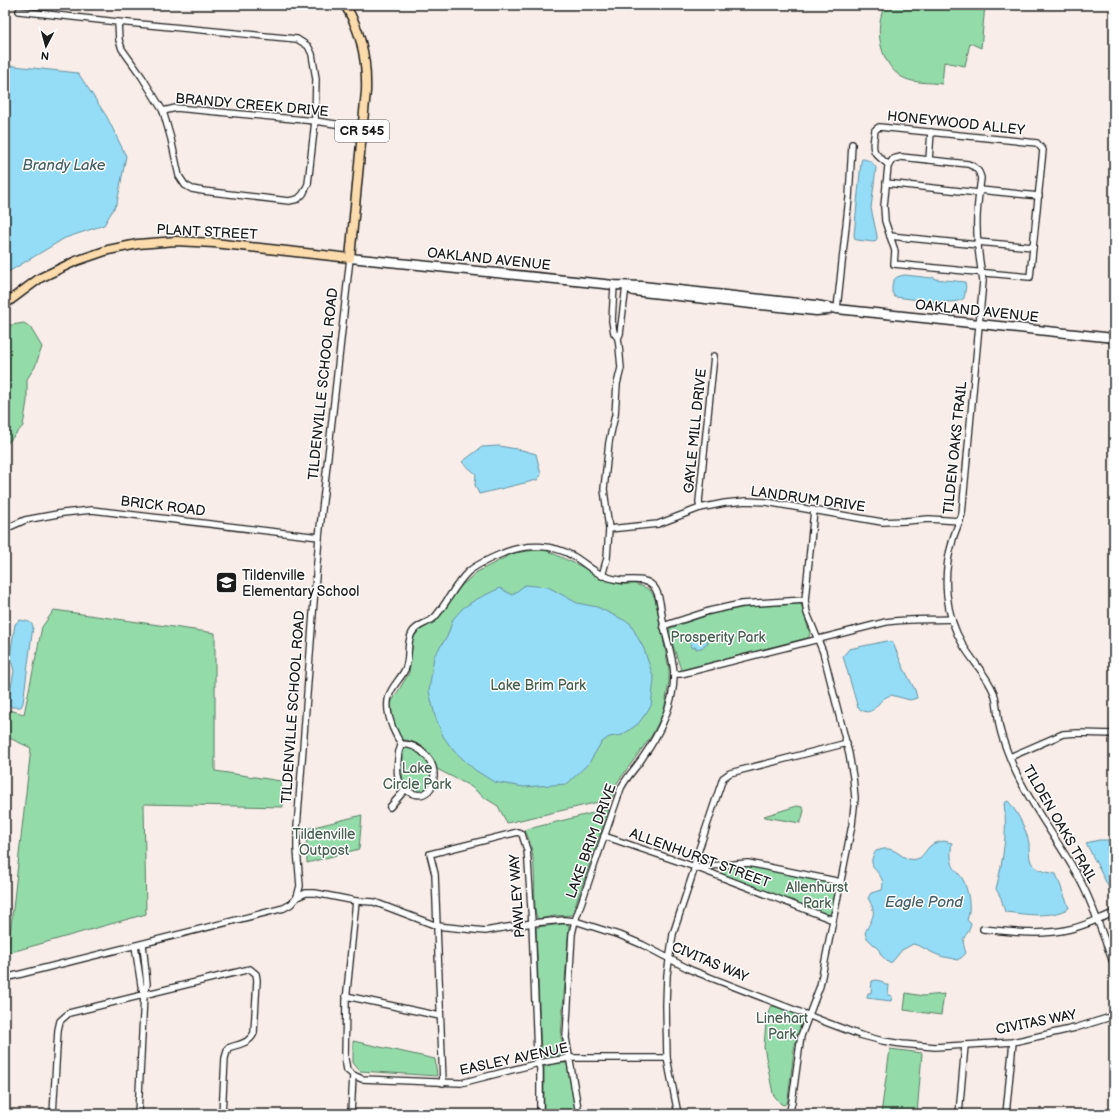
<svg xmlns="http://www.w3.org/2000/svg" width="1119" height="1119" font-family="'Balsamiq Sans',sans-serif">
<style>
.green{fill:#94dbaa;stroke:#587c63}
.water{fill:#95ddf7;stroke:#65909f}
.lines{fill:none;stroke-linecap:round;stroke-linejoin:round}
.street-casing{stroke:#1c1c1c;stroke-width:8}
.secondary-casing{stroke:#1c1c1c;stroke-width:11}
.primary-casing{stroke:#1c1c1c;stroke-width:11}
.street{stroke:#fff;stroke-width:5.5}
.secondary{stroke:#fff;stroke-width:8}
.primary{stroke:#fcdcac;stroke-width:8}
.labels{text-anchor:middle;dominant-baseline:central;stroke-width:3;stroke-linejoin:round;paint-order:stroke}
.shield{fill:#fff;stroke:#606060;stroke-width:1}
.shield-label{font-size:13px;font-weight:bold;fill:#1c1c1c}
.street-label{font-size:14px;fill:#1c1c1c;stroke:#fff}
.poi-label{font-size:14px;fill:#1c1c1c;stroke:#fff;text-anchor:start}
.park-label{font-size:14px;fill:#465f4e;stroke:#fff}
.water-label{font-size:15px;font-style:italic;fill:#466069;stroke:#fff}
</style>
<rect width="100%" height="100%" fill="#f8ede9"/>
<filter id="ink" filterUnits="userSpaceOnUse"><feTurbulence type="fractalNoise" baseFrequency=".025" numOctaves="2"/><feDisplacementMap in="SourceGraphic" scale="8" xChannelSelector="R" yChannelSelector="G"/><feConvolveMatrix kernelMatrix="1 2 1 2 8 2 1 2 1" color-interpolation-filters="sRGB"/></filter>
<g filter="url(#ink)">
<g class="green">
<path d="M885,5H985L981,48L970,43L965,66L944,62L942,84C929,82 912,84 900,76C879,61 874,27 885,5Z"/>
<polygon points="24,323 30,327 42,347 35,367 27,379 27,401 23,426 5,446 5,326"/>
<polygon points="543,549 620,584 635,584 644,587 650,590 655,598 669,669 669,682 664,711 652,735 617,783 612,799 507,823 498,806 485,798 470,786 437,769 422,746 410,741 401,739 393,723 391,703 409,673 413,639 421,626 434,620 462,585 477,572 514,553"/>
<polygon points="801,604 810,634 808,638 681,670 669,633 670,628 715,613 747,607"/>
<polygon points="54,610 215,633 215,771 281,781 283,807 144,804 146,914 8,953 31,748 5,736 5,709 24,714 42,627"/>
<path d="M407,747C413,749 422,752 426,758C436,770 432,795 413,791C395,779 405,767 403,751Z"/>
<polygon points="797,806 802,807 804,810 802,819 800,823 765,817 764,816"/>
<path d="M609,809L572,915L554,916L539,919L537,918L535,911C534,891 537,846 524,830Z"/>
<polygon points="362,815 359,849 307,863 306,829"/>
<polygon points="747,866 833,883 836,886 832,910 830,914 827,915 722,874 721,870 724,868"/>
<polygon points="562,924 567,924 569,925 562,1022 561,1037 565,1051 563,1055 542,1057 541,1054 536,928 538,927"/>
<polygon points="906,993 923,996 944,994 941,1015 904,1010"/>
<polygon points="773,1006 800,1015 803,1017 803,1020 797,1036 794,1050 788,1099 787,1103 784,1105 781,1104 773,1094 764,1047 766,1021 770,1007"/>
<polygon points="353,1041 435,1059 437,1076 360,1071 353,1063"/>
<polygon points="890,1049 922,1053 917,1114 881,1114"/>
<polygon points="565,1063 567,1064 577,1114 544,1114 544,1067 552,1064"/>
</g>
<g class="water">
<polygon points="5,65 78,73 107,117 126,156 117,203 104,225 65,238 5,274"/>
<path d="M862,159C868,159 874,163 876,168L871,208L877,236V239L874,242L857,240L855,239L854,235L861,162Z"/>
<path d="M905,275L932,278L934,277L935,279L965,282C966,286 966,288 965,291C965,293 965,296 964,298C957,307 907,298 895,297L892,292C892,280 893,277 905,275Z"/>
<polygon points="499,446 522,450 536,454 541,475 537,480 479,494 475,485 476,474 462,462 482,447"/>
<polygon points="525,585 548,587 577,603 597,607 630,623 644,649 654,679 651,706 638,724 622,735 609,737 601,743 589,763 567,784 524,787 494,782 475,770 453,750 443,736 435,716 429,691 434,656 447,637 453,619 463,608 475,600 500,588 512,595"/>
<path d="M20,620C25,621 31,621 33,626L23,703L21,707H11L8,703L14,671L10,656L15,624Z"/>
<polygon points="701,635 701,637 705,636 708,644 704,645 704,647 696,649 696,647 692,648 690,640 694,639 693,637"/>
<path d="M887,641L893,643L902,665L915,690L917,698L910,700L891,695C888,696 884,698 882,700C874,708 871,717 858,708L843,656L849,649Z"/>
<path d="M1008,801C1017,811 1026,829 1029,843C1029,848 1029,857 1031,862C1036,871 1047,872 1056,874L1069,908C1050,919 1026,914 1005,912L1001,898L996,889C1003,861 1008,831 1004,803Z"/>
<polygon points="1099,840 1114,840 1114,889 1109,888 1086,843"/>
<path d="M944,841L952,843C951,849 950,856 952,862C953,869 958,872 962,878C968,888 972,909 967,920L971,924C968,938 959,934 966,953L961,958L957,960C951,957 943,958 938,955C929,952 923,946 913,944L902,950L892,962L889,963L881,955L879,950L867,938L865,933C872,917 878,915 868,898L871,893L882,890C888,872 862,869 876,851C880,850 885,848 889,849C900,851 904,862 917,859C923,857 925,851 930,846C933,843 939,842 944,841Z"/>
<polygon points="876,980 881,981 885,985 889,985 888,995 892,996 891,1001 867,998 868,993 871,993 872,981"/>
</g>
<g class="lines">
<defs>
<g id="street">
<polyline points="19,11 118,22 297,39 308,46 312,54 316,79 315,121 308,184 303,194 298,199 289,201 203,191 192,189 185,185 179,176 171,139 163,111 142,77 122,49 119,40 118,22"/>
<polyline points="163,111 176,108 315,121 363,128"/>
<polyline points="929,160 931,132"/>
<path d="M889,165C871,151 872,152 875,130L879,127L1037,143L1043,150L1030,277C1012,275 994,274 976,272L894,264L895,251L885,221L884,206L888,166L893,159L901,157L968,164C976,167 979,170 981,178C979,195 976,211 977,228C977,246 980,264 983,281L962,514C959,524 954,533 952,543C942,576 945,615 963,645C973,662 987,675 994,693C998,705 997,717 1000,729C1003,742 1009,756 1014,768C1033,811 1064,847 1084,888C1096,913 1104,939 1114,965"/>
<polyline points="886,183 979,193"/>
<polyline points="980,190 1039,196"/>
<polyline points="890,236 978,245"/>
<polyline points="977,242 1033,247"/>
<polyline points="837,309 849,198 852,144"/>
<polyline points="618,338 620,334 626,286"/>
<polyline points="700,508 699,502 714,356"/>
<polyline points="5,529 25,520 63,513 92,510 319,537"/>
<polyline points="609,529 658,524 700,508 725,503 746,501 766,502 882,522 905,521 929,519 960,521"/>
<polyline points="602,576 607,558 609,529 604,489 609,442 615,415 617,384 621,368 619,346 618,338 614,333 612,321 614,285"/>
<polyline points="663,626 709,611 741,604 805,600"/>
<path d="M674,674H681L886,622C908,619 930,620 952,619"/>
<path d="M401,744C421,744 438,763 433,782C432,786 431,790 427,792C422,796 415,795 409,792C394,785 397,765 399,751C400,750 401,745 401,744C400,741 398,739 397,737C391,726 385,709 389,696C392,685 403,677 406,667C410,655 406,644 412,633C417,624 427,624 434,618C447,604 454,585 468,572C478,563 494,557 506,552C527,544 553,544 573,556C582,561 589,568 598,573C605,577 612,579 620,580C632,581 644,577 653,586C661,593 661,616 664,626C667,641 674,661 674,675C674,704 659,735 643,757C636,768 627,776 621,788L575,921L572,934L566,1038L579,1114"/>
<polyline points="1010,757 1063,734 1078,733 1114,734"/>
<polyline points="390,807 405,790"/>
<polyline points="604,836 695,867 833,920"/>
<polyline points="697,867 748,863 841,882"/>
<polyline points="297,897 306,893 315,893 356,901 374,902 437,926 485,931 532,923 564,920 575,921 622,936 643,945 691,970 828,1023 860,1035 883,1041 902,1044 935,1047 1013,1042 1075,1028 1114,1016"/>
<polyline points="356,901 346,1001 345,1059 347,1070 353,1075 362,1079 461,1083 539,1063 569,1058 667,1058"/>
<path d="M983,929C1012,932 1041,936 1070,929C1085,926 1100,918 1114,913"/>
<polyline points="135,946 141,985 144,995"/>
<polyline points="5,978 284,908 291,904 297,897 300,886 297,849 297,828 312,627 319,537 350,258"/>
<polyline points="346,996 440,1016"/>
<polyline points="443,1083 435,874 430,854 518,832 522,834 527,850 528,862 532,923 537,1055 540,1069 540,1114"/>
<path d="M53,1114L58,1030L60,1021L69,1013L250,969L256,974L257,980L254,1033C249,1044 238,1044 228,1048L225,1058L222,1114"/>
<polyline points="138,1114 144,995 147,984 143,944"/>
<polyline points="351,1114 353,1075"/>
<polyline points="678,1114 667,1058 666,1005 667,975 673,934 695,867 695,861 723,778 730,773 847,743"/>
<polyline points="789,1114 792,1102 801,1036 820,986 852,825 855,798 853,777 849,754 823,652 807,613 805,600 814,510"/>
<polyline points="959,1114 965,1045"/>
<polyline points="1006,1114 1013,1042"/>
</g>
<g id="secondary">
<polyline points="350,258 614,285 642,286 816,305 837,309 1114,338"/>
<polyline points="626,286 634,291 642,292 816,311 828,310"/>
</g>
<path id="primary" d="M5,304L40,278L76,261L108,250L138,244L176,241L214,243L350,258L366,91C367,60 362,32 345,5"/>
</defs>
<use href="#street" class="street-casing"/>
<use href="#secondary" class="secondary-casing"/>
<use href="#primary" class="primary-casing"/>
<use href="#street" class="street"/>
<use href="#secondary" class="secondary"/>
<use href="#primary" class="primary"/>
</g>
</g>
<defs>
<symbol id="school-square" viewBox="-11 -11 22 22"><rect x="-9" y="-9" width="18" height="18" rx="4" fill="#1c1c1c" stroke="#fff"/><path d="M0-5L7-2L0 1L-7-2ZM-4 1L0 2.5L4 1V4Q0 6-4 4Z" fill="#fff"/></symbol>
</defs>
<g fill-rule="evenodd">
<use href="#school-square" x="214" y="570" width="25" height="25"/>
</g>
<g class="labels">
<rect class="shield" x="335" y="120" width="54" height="22" rx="3"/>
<g class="shield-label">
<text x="362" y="131">CR 545</text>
</g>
<g class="street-label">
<text transform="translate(252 105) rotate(5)">BRANDY CREEK DRIVE</text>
<text transform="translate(956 123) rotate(6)">HONEYWOOD ALLEY</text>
<text transform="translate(207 232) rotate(3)">PLANT STREET</text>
<text transform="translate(489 259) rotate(6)">OAKLAND AVENUE</text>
<text transform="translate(977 311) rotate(6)">OAKLAND AVENUE</text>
<text transform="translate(323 384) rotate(-84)">TILDENVILLE SCHOOL ROAD</text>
<text transform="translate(695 431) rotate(-84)">GAYLE MILL DRIVE</text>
<text transform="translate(955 448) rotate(-84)">TILDEN OAKS TRAIL</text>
<text transform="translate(808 499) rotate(8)">LANDRUM DRIVE</text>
<text transform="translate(163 506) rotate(7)">BRICK ROAD</text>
<text transform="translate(293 707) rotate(-86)">TILDENVILLE SCHOOL ROAD</text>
<text transform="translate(1060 824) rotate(60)">TILDEN OAKS TRAIL</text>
<text transform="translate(591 841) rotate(-70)">LAKE BRIM DRIVE</text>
<text transform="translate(700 858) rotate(20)">ALLENHURST STREET</text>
<text transform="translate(517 896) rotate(-94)">PAWLEY WAY</text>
<text transform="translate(710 962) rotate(23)">CIVITAS WAY</text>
<text transform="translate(1036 1022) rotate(-11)">CIVITAS WAY</text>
<text transform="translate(514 1059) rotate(-12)">EASLEY AVENUE</text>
</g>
<g class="poi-label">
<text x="242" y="575">Tildenville<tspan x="242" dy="16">Elementary School</tspan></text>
</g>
<g class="park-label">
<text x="718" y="637">Prosperity Park</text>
<text x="538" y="685">Lake Brim Park</text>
<text x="417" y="768">Lake<tspan x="417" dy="16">Circle Park</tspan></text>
<text x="324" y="834">Tildenville<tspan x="324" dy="16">Outpost</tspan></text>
<text x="817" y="887">Allenhurst<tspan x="817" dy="16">Park</tspan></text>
<text x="782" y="1018">Linehart<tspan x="782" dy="16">Park</tspan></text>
</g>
<g class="water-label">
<text x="64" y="165">Brandy Lake</text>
<text x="924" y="902">Eagle Pond</text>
</g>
</g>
<rect width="1119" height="1119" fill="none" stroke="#fff" stroke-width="20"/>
<rect x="10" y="10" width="1099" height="1099" fill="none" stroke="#1c1c1c" stroke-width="1.5" filter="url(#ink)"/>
<g transform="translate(46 46) rotate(186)" stroke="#ffffff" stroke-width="3" paint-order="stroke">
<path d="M0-3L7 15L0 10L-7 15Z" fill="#1c1c1c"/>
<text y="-6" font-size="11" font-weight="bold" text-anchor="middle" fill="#1c1c1c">N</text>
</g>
</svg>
